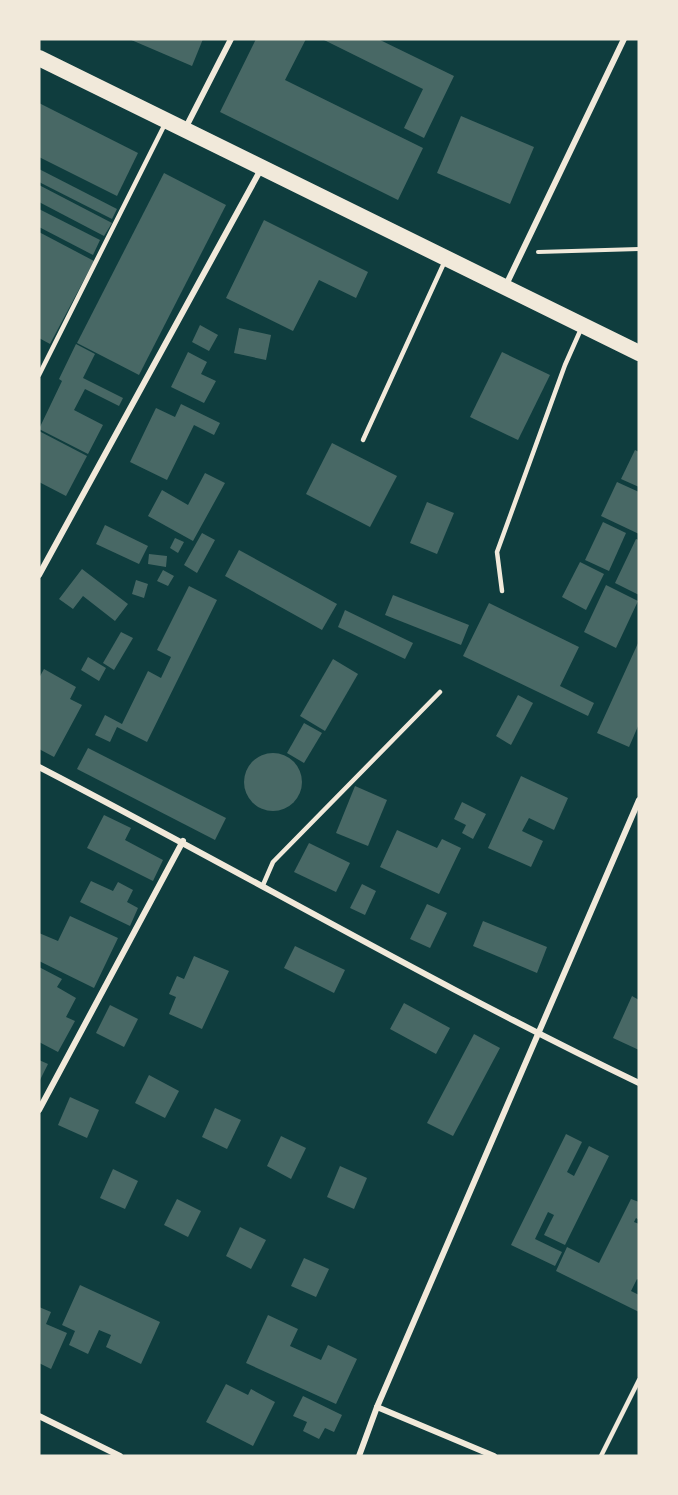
<svg xmlns="http://www.w3.org/2000/svg" width="678" height="1495" font-family="'Source Sans 3',sans-serif">
<style>
.building{fill:#486865}
.lines{fill:none;stroke-linecap:round;stroke-linejoin:round}
.path{stroke:#f1e9da;stroke-width:4}
.service{stroke:#f1e9da;stroke-width:4.5}
.minor{stroke:#f1e9da;stroke-width:6}
.trunk{stroke:#f1e9da;stroke-width:16}
</style>
<rect width="100%" height="100%" fill="#0f3d3e"/>
<g class="building">
<polygon points="129,39 203,39 192,66"/>
<polygon points="256,39 306,39 285,80 423,148 398,200 220,112"/>
<polygon points="322,39 378,39 454,76 424,138 404,128 423,89"/>
<polygon points="39,103 138,153 117,196 39,157"/>
<polygon points="461,116 534,147 510,204 437,173"/>
<polygon points="39,169 117,209 112,219 39,182"/>
<polygon points="164,173 226,205 139,375 77,343"/>
<polygon points="39,185 112,223 104,236 39,202"/>
<polygon points="39,209 100,240 93,255 39,227"/>
<polygon points="264,220 368,272 356,298 319,280 293,331 226,298"/>
<polygon points="39,232 94,261 50,344 39,338"/>
<polygon points="200,325 218,335 209,351 192,342"/>
<polygon points="239,328 271,335 266,360 234,353"/>
<polygon points="76,344 95,354 83,378 123,398 119,406 85,389 74,410 103,425 88,454 39,429 62,381 59,379"/>
<polygon points="188,352 207,362 201,374 216,381 204,403 171,387"/>
<polygon points="502,352 550,375 518,440 470,417"/>
<polygon points="181,404 220,423 214,435 194,425 167,480 130,462 156,408 175,417"/>
<polygon points="39,431 87,456 66,496 39,482"/>
<polygon points="332,443 397,476 370,527 306,494"/>
<polygon points="635,450 639,452 639,487 621,479"/>
<polygon points="205,473 225,483 193,541 148,516 162,490 188,505"/>
<polygon points="617,482 639,492 639,534 601,516"/>
<polygon points="427,502 454,513 437,554 410,543"/>
<polygon points="603,522 626,533 609,571 585,560"/>
<polygon points="105,525 148,546 139,564 96,544"/>
<polygon points="202,533 215,540 197,573 184,565"/>
<polygon points="175,538 184,542 178,553 170,548"/>
<polygon points="636,539 639,540 639,595 615,583"/>
<polygon points="239,550 337,604 322,630 225,576"/>
<polygon points="149,554 167,556 166,567 148,564"/>
<polygon points="580,562 604,574 586,610 562,597"/>
<polygon points="82,569 128,604 115,621 83,596 73,609 59,599"/>
<polygon points="163,570 174,576 168,586 157,581"/>
<polygon points="136,580 148,584 144,598 132,594"/>
<polygon points="606,585 638,601 616,648 584,632"/>
<polygon points="189,586 217,600 147,742 117,727 110,742 95,735 105,715 122,724 148,671 161,678 171,657 157,650"/>
<polygon points="393,595 469,625 461,645 385,615"/>
<polygon points="489,603 579,647 560,686 594,703 588,716 463,656"/>
<polygon points="345,610 413,643 405,659 338,627"/>
<polygon points="121,632 133,638 114,670 103,663"/>
<polygon points="639,641 639,724 629,747 597,733"/>
<polygon points="88,657 106,668 99,681 81,670"/>
<polygon points="333,659 358,674 325,731 300,716"/>
<polygon points="44,669 76,687 70,699 82,705 54,757 39,749 39,678"/>
<polygon points="518,695 533,703 511,745 496,736"/>
<polygon points="304,723 322,733 304,763 287,753"/>
<polygon points="88,748 226,818 215,840 77,769"/>
<circle cx="273" cy="782" r="29"/>
<polygon points="521,776 568,798 554,830 529,818 522,831 543,841 531,867 488,848"/>
<polygon points="355,786 387,800 368,846 336,833"/>
<polygon points="462,802 486,814 473,839 462,833 466,825 454,819"/>
<polygon points="104,815 131,828 125,840 163,860 153,881 87,848"/>
<polygon points="397,830 437,848 442,839 461,848 439,894 380,867"/>
<polygon points="309,843 350,863 336,892 294,872"/>
<polygon points="91,881 113,891 118,882 133,890 127,902 138,908 130,926 80,902"/>
<polygon points="362,884 376,891 365,915 350,908"/>
<polygon points="427,904 447,913 430,948 410,939"/>
<polygon points="70,916 118,938 94,988 39,961 39,933 58,941"/>
<polygon points="483,921 547,947 537,973 473,946"/>
<polygon points="295,946 345,970 334,993 284,968"/>
<polygon points="194,956 229,971 202,1029 169,1014 176,997 169,994 177,976 184,979"/>
<polygon points="39,967 62,979 57,987 76,998 66,1017 75,1021 58,1052 39,1042"/>
<polygon points="632,996 639,1000 639,1050 613,1038"/>
<polygon points="404,1003 450,1028 436,1054 390,1029"/>
<polygon points="110,1005 138,1019 124,1047 96,1033"/>
<polygon points="474,1034 500,1048 453,1136 427,1123"/>
<polygon points="39,1060 48,1064 39,1082"/>
<polygon points="149,1075 179,1091 165,1118 135,1103"/>
<polygon points="70,1097 99,1110 87,1138 58,1125"/>
<polygon points="215,1108 241,1120 227,1149 202,1137"/>
<polygon points="566,1134 582,1142 567,1172 574,1176 589,1146 609,1156 565,1245 544,1235 554,1215 548,1212 535,1239 562,1252 555,1266 511,1245"/>
<polygon points="281,1136 306,1148 291,1179 267,1166"/>
<polygon points="340,1166 367,1178 354,1209 327,1197"/>
<polygon points="113,1169 138,1181 125,1209 100,1198"/>
<polygon points="177,1199 201,1211 188,1237 164,1225"/>
<polygon points="631,1199 639,1202 639,1220 636,1218 634,1222 639,1224 639,1280 637,1279 631,1291 639,1295 639,1312 556,1271 567,1247 599,1263"/>
<polygon points="240,1227 266,1240 251,1269 226,1256"/>
<polygon points="304,1258 329,1269 316,1297 291,1286"/>
<polygon points="80,1285 160,1322 141,1364 106,1347 111,1335 99,1330 88,1354 69,1345 75,1331 62,1325"/>
<polygon points="39,1307 51,1312 46,1324 67,1333 51,1369 39,1363"/>
<polygon points="268,1315 298,1329 290,1346 321,1360 328,1345 357,1359 336,1404 246,1363"/>
<polygon points="226,1384 248,1395 251,1389 275,1402 253,1446 206,1422"/>
<polygon points="303,1396 342,1415 334,1432 325,1428 319,1439 303,1431 307,1422 293,1416"/>
</g>
<g class="lines">
<polyline class="path" points="538,252 639,249"/>
<g class="service">
<polyline points="39,375 165,124"/>
<polyline points="363,440 444,263"/>
<polyline points="502,591 497,552 565,365 581,329"/>
<polyline points="263,885 273,862 440,692"/>
<polyline points="601,1456 639,1380"/>
</g>
<g class="minor">
<polyline points="185,129 231,39"/>
<polyline points="506,285 624,39"/>
<polyline points="39,575 261,169"/>
<path d="M39,767C240,871 435,985 639,1083"/>
<polyline points="39,1110 183,841"/>
<polyline points="377,1407 494,1456"/>
<polyline points="39,1416 120,1456"/>
<polyline points="359,1456 377,1407 639,800"/>
</g>
<polyline class="trunk" points="39,58 639,353"/>
</g>
<rect width="678" height="1495" fill="none" stroke="#f1e9da" stroke-width="81"/>
</svg>
